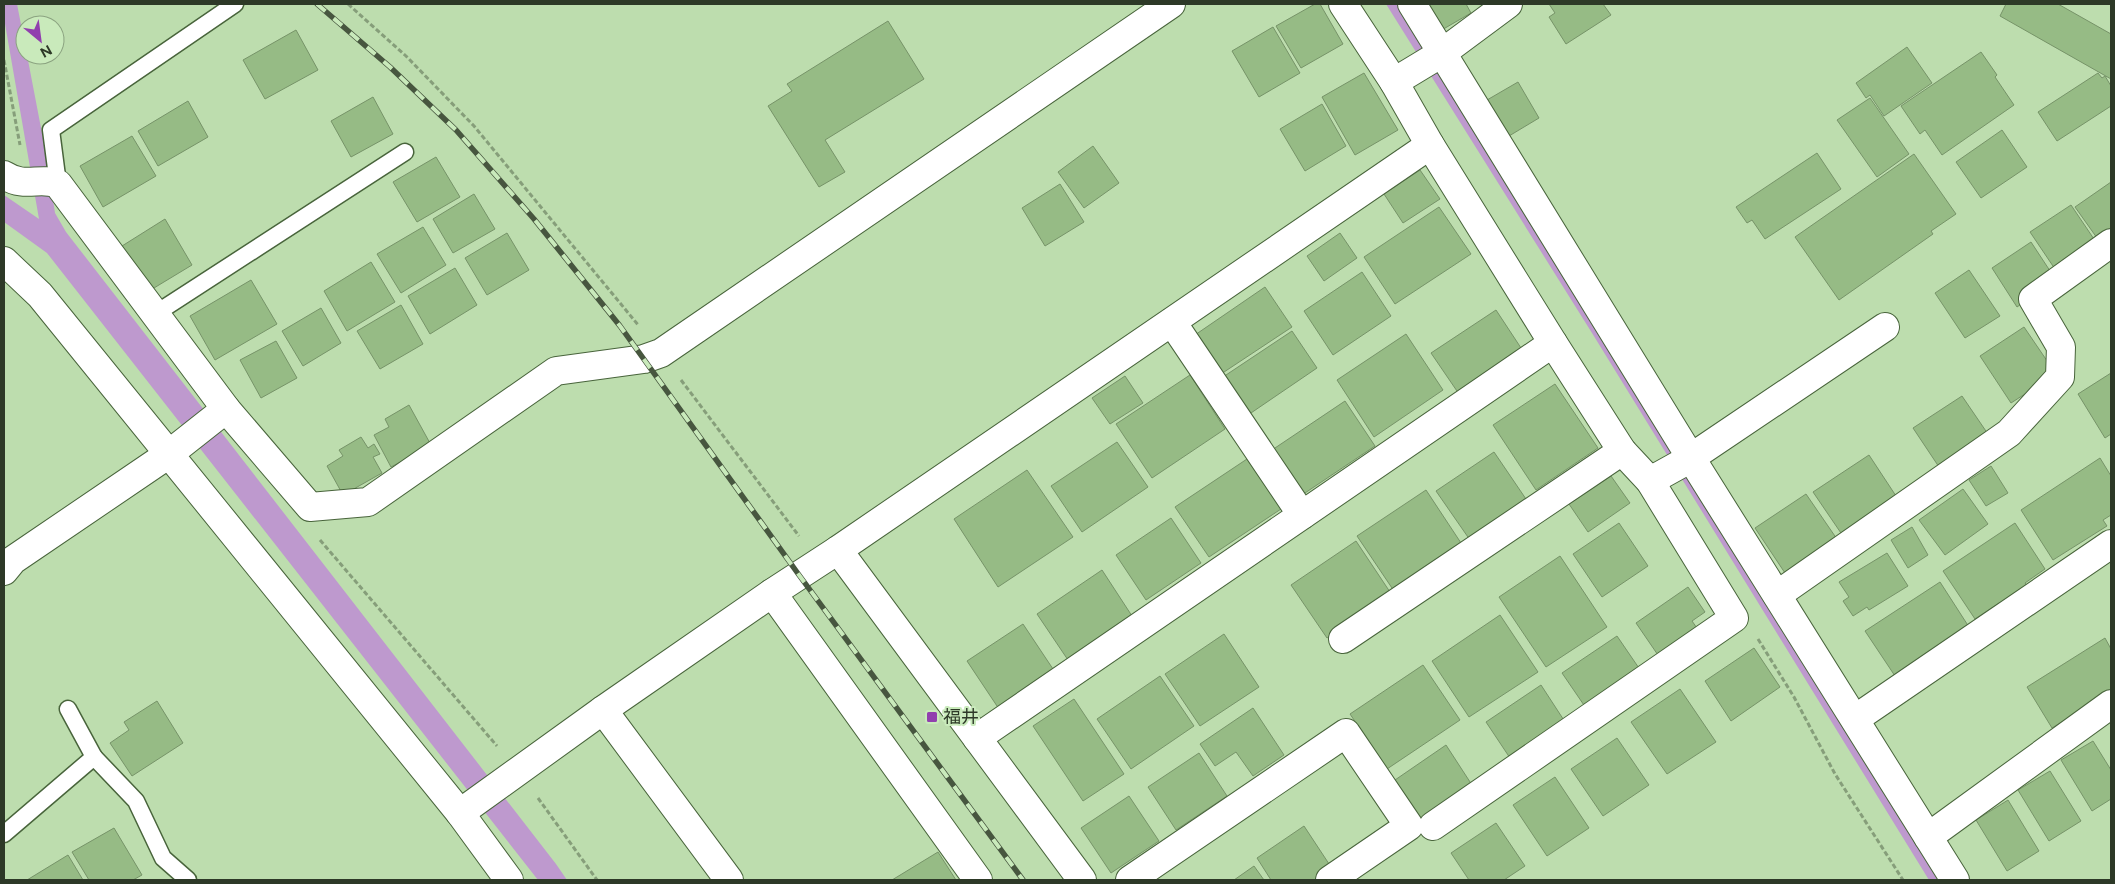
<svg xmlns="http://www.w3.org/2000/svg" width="2115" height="884" font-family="Figtree,'Noto Sans JP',sans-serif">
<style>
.water{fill:#be99ce}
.building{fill:#96bb85;stroke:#769368}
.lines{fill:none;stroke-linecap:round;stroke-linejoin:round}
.service-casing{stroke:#48643b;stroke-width:19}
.minor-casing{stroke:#48643b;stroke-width:30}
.path{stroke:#869e7a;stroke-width:3;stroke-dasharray:5 2.5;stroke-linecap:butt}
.service{stroke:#fff;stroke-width:16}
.minor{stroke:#fff;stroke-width:28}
.rail-casing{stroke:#47563f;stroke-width:5.5}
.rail{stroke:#c9eabb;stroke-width:4;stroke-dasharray:11;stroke-linecap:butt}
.poi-dot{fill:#913fae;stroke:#c9eabb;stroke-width:2}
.labels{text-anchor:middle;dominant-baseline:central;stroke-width:4;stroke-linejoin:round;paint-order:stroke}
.poi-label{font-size:18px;fill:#2d3927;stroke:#c9eabb;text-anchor:start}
</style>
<rect width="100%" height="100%" fill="#bdddae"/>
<g class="water">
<polygon points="4,4 17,4 25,45 25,55 27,55 46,154 55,213 66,232 556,864 567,880 538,880 47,253 4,222 4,195 39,219 4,18"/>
<polygon points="1386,4 1398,4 1940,880 1929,880 1592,333"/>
</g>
<g class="building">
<polygon points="1315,4 1320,4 1343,44 1301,68 1276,26"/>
<polygon points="1425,4 1466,4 1471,13 1440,31"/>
<polygon points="1549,4 1603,4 1611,15 1566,44 1549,17 1555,13"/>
<polygon points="2006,4 2058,4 2111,34 2111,79 2000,16"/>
<polygon points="888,21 924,79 825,140 845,172 819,187 768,106 792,91 787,84"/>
<polygon points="1273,27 1300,73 1259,97 1232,51"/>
<polygon points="296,30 318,70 265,99 243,60"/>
<polygon points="1907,47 1932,83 1884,116 1870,95 1866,98 1856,83"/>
<polygon points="1981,52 1997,75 1995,77 2014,105 1942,155 1925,130 1920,134 1901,106"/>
<polygon points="1364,73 1398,130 1355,155 1322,97"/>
<polygon points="2098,73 2102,78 2105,76 2111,86 2111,106 2057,141 2038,112"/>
<polygon points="1518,82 1539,118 1509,136 1487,100"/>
<polygon points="373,97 393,134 351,157 331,121"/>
<polygon points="1870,98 1909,154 1877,177 1837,120"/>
<polygon points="188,101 208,137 158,166 138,131"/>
<polygon points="1322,104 1346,146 1305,171 1280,129"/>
<polygon points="2002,130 2027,167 1981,198 1956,162"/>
<polygon points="132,136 156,176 103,207 80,166"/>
<polygon points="1093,146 1119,183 1084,208 1058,172"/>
<polygon points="1817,153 1841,189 1765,239 1752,220 1747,223 1736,207"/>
<polygon points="1914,154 1956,214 1931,231 1933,234 1839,300 1795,237"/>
<polygon points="436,157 460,197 417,222 393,182"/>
<polygon points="1420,170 1440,199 1403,223 1384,194"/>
<polygon points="2111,182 2111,239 2102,245 2075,207"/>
<polygon points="1060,184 1084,222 1045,246 1022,208"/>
<polygon points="474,194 495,229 453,253 433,219"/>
<polygon points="2071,205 2100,248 2059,275 2030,232"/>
<polygon points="1439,207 1471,254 1395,304 1364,257"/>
<polygon points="165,219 192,265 149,291 122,246"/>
<polygon points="423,227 446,265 401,293 377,254"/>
<polygon points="507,233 529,270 487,295 465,258"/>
<polygon points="1340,233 1357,258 1324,281 1307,256"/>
<polygon points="2031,242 2056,280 2017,307 1992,268"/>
<polygon points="371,262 395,302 347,331 324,291"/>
<polygon points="455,268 477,305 430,334 408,296"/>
<polygon points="1969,270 2000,316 1965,338 1935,293"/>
<polygon points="1362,272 1391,316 1333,355 1304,311"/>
<polygon points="251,280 277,324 215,360 190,316"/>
<polygon points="1265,287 1292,327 1218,376 1192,337"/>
<polygon points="401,305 423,344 380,369 357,331"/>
<polygon points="321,308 341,343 303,366 282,331"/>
<polygon points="1496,310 1523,351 1459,394 1431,353"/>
<polygon points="2024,327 2056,374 2011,403 1980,356"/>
<polygon points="1292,331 1317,368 1248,415 1223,377"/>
<polygon points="1406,334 1443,390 1374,437 1337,380"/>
<polygon points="276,341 297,378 261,398 240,360"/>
<polygon points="2111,373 2111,434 2105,438 2078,394"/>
<polygon points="1190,375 1225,429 1152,478 1116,424"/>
<polygon points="1125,376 1143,403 1110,424 1092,398"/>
<polygon points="1555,384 1598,448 1536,490 1493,425"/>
<polygon points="1962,396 1990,437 1941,470 1913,428"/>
<polygon points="1345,401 1375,446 1302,495 1272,450"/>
<polygon points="409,405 431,445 391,467 374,435 389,427 385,419"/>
<polygon points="361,437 368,448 374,444 380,454 373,457 382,473 343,495 327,466 343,456 339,450"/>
<polygon points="1117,442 1148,487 1082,532 1051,486"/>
<polygon points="1494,452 1528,502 1470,540 1436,491"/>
<polygon points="1869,455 1898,499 1843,536 1813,492"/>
<polygon points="2100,458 2111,476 2111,515 2103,520 2107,526 2053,560 2021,510"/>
<polygon points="1247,459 1281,509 1209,557 1175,507"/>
<polygon points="1991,466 2008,493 1986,506 1969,480"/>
<polygon points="1027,470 1073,537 998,587 954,519"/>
<polygon points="1611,476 1630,503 1588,532 1569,504"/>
<polygon points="1963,489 1988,524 1945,555 1919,520"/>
<polygon points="1426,490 1463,546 1394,591 1357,536"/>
<polygon points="1806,494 1839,542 1787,576 1755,528"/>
<polygon points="1171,518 1201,563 1146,600 1116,555"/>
<polygon points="1619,523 1648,566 1602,597 1573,554"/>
<polygon points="2015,523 2045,569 2025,583 2029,588 2002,607 1999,603 1975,619 1943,571"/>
<polygon points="1912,527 1928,555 1908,568 1891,540"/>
<polygon points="1356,541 1392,595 1327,638 1291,585"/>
<polygon points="1887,553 1908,586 1869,610 1867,607 1853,616 1843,601 1849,597 1839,582"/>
<polygon points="1560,556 1607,627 1546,667 1499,597"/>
<polygon points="1102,570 1132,616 1068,660 1037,614"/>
<polygon points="1940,582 1969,627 1895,676 1865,631"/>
<polygon points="1688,587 1705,612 1692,621 1699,631 1660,658 1636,623"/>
<polygon points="1500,615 1538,672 1469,717 1432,661"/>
<polygon points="1023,624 1055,672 999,709 967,661"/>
<polygon points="1224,634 1259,687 1200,726 1165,674"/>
<polygon points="1617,636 1643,674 1588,711 1562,673"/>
<polygon points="2105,638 2111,649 2111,691 2052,728 2027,687"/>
<polygon points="1754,648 1780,687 1731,721 1705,681"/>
<polygon points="1423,665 1460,720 1387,769 1350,714"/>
<polygon points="1160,676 1194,726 1131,769 1097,719"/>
<polygon points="1541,685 1569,728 1514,764 1486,722"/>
<polygon points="1680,689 1716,742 1667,774 1631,722"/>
<polygon points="1074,699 1124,774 1083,801 1033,726"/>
<polygon points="157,701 183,743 132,776 110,743 129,730 124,722"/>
<polygon points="1253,708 1284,755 1253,776 1236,752 1215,766 1200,744"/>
<polygon points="1617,738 1649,785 1603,816 1571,769"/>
<polygon points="2093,741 2111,770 2111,799 2092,811 2061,760"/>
<polygon points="1446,745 1472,785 1421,819 1395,780"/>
<polygon points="1199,753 1227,796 1176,830 1148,787"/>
<polygon points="2050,771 2081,821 2049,841 2018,790"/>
<polygon points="1555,777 1589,828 1547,856 1513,805"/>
<polygon points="1129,796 1159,841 1111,873 1081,828"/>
<polygon points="2008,800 2039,851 2007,871 1976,820"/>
<polygon points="1496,823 1525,866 1504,880 1469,880 1451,853"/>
<polygon points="1304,826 1335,873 1324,880 1271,880 1257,858"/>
<polygon points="114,828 142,875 133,880 89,880 72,852"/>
<polygon points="938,852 956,880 892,880"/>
<polygon points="68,855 83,880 27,880"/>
<polygon points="1254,866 1264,880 1234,880"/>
</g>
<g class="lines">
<defs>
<g id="service">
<polyline points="58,184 51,130 235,4"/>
<polyline points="155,314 405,152"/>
<polyline points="68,709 94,757"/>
<polyline points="4,834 94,757 136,801 163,858 188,880"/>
</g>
<g id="minor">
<polyline points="1343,4 1394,82 1430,145 1553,343 1622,451 1650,481 1734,618 1433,826"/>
<polyline points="1412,4 1691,458 1955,880"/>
<polyline points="1394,82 1442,53 1508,4"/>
<path d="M4,175C26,189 39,176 58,184L226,409"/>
<polyline points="4,261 40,295 460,813 509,880"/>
<polyline points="1172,322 1302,515"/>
<polyline points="1650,481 1686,461 1885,327"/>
<polyline points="838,550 1082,880"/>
<polyline points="4,571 13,560 169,454 226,409 310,507 368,502 556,371 644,359 661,353 1171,4"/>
<polyline points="772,593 978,880"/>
<polyline points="1777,595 2009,433 2060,377 2061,347 2033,299 2111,243"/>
<polyline points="1343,639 1622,451"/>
<polyline points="603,710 729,880"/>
<polyline points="1855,719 2111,544"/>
<polyline points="977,738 1553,343"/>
<polyline points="460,813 603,710 772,593 838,550 1430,145"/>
<polyline points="1928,837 2111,704"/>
<polyline points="1130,880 1346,733 1409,826 1330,880"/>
</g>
</defs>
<use href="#service" class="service-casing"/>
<use href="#minor" class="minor-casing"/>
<g class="path">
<polyline points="348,4 406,56 474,126 639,326"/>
<polyline points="4,60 20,145"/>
<polyline points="681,380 799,536"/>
<polyline points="320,540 497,746"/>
<polyline points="1758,639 1794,697 1835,774 1903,880"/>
<polyline points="538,798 597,880"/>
</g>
<use href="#service" class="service"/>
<use href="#minor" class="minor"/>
<defs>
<polyline id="rail" points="317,4 390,67 456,130 534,219 620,326 799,575 1023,880"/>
</defs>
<use href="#rail" class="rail-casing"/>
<use href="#rail" class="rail"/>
</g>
<rect class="poi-dot" x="926" y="711" width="12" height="12" rx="2.5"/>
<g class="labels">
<g class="poi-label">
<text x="943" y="717">福井</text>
</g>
</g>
<rect width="2115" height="884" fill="none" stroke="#2d3927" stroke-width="10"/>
<g transform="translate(40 40) rotate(151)"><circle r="24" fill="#c9eabb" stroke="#8ba380"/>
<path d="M0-4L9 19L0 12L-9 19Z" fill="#913fae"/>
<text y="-8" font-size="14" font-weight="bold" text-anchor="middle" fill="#2d3927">N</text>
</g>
</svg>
